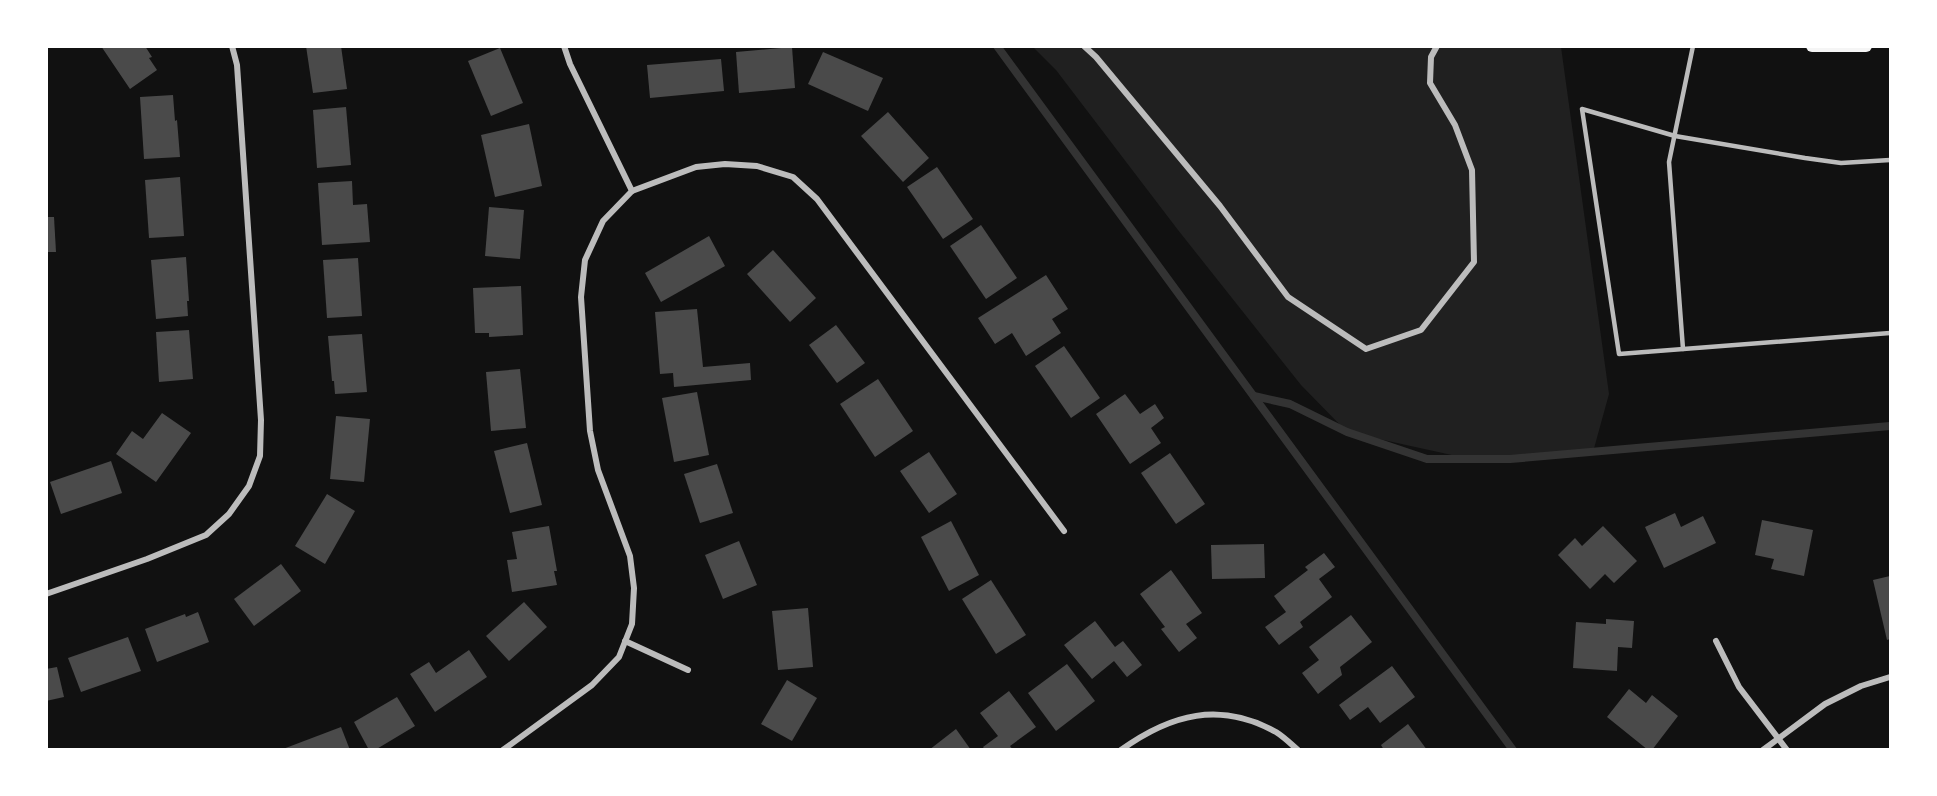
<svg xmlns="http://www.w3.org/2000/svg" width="1937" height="796" font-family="Helvetica,sans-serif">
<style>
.green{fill:#202020}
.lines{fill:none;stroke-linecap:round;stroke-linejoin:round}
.stream{stroke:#333;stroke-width:8}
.building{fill:#4a4a4a}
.service{stroke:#bcbcbc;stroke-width:4.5}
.minor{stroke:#bcbcbc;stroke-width:6}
.secondary{stroke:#f5f5f5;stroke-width:12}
</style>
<rect width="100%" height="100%" fill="#111"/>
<polygon class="green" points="1033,47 1561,47 1609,394 1593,452 1470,459 1347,432 1301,385 1178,230 1056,70"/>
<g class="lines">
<g class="stream">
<polyline points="997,46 1513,750"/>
<polyline points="1254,396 1290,404 1347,432 1427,459 1510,459 1890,426"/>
</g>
</g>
<g class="building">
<polygon points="101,46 145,46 152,57 149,58 157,70 130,89"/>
<polygon points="306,46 341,46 347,89 313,93"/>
<polygon points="792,47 795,88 739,93 736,52"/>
<polygon points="500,48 523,103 491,116 468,61"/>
<polygon points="823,52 883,78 868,111 808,84"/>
<polygon points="721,59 724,91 650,98 647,65"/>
<polygon points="173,95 175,121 177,120 180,157 144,159 140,97"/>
<polygon points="346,107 351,165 317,168 313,110"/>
<polygon points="888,112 929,158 903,182 861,136"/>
<polygon points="529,124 542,186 495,197 481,135"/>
<polygon points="937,167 973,219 943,239 907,187"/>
<polygon points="180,177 184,236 149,238 145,180"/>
<polygon points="352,181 353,205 367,204 370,242 322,245 318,183"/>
<polygon points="489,207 524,210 520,259 485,256"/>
<polygon points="46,217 54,217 56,252 46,252"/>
<polygon points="981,225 1017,278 986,299 950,246"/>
<polygon points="709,236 725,266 661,302 645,273"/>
<polygon points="773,250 816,298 790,322 747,274"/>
<polygon points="186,257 189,301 187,301 188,316 156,319 151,260"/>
<polygon points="358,258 362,316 327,318 323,260"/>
<polygon points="1046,275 1068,309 1052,319 1061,333 1026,356 1012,333 995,344 978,318"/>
<polygon points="521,286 523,335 489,337 489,333 475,333 473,288"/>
<polygon points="697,309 703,367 750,363 751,380 674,387 673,373 660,374 655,312"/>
<polygon points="836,325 865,363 837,383 809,345"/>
<polygon points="189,330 193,379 159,382 156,332"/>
<polygon points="362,334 367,392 335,394 334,381 332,381 328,336"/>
<polygon points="1064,346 1100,398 1071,418 1035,366"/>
<polygon points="520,369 526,428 491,431 486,372"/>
<polygon points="878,379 913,431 875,457 840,404"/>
<polygon points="697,392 709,455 674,462 662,398"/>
<polygon points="1125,394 1140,414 1155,404 1164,418 1151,428 1161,443 1130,464 1096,414"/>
<polygon points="162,413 191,433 156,482 116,454 132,431 143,439"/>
<polygon points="336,416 370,419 364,482 330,479"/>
<polygon points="527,443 542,505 510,513 494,451"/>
<polygon points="929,452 957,494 929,513 900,471"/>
<polygon points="1170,453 1205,504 1176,524 1141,473"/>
<polygon points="111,461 122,493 61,514 50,482"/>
<polygon points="717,464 733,513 700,523 684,474"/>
<polygon points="327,494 355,511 325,564 295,546"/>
<polygon points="1675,513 1681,527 1703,516 1716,543 1664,568 1645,527"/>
<polygon points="1762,520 1813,530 1804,576 1771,569 1774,559 1755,555"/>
<polygon points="951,521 979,575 949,591 921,537"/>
<polygon points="549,526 557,571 554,571 557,585 512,592 507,560 517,559 512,532"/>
<polygon points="1603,526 1637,561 1614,583 1605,574 1590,589 1558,555 1575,538 1582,546"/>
<polygon points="739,541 757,585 723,599 705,555"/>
<polygon points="1264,544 1265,578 1212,579 1211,545"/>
<polygon points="1324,553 1335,567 1319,579 1332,597 1300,622 1303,627 1279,645 1265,627 1286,612 1274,596 1308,570 1305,567"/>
<polygon points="281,564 301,591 254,626 234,599"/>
<polygon points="1171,570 1202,613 1186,624 1197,638 1179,652 1161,629 1165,627 1140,594"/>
<polygon points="1890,576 1890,639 1887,640 1873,580"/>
<polygon points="991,580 1026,635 996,654 962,599"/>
<polygon points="524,602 547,627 509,661 486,636"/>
<polygon points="808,608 813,667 778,670 772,611"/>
<polygon points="198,612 209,642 157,662 145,629 185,614 186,617"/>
<polygon points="1351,615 1372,642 1340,667 1342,675 1318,694 1302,673 1319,660 1309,647"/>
<polygon points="1606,619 1634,621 1632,648 1618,647 1617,671 1573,668 1576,622 1606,624"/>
<polygon points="1095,621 1115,647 1123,641 1142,665 1127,677 1114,661 1092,679 1064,645"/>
<polygon points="128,637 141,671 81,692 68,658"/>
<polygon points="469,650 487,677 435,712 410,674 429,662 436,673"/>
<polygon points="1067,664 1095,701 1056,731 1028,693"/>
<polygon points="1392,666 1415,697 1380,723 1368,707 1350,720 1339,705"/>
<polygon points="57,667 64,697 46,701 46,669"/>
<polygon points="787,680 817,698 792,741 761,724"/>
<polygon points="1629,689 1646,703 1652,695 1678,716 1652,750 1648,750 1607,717"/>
<polygon points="1009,691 1036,727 1010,746 1013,750 985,750 983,747 998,736 980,713"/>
<polygon points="397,697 415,726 375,750 369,750 354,722"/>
<polygon points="1408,724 1427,750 1384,750 1381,745"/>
<polygon points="341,727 350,750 283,750 283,749"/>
<polygon points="956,729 971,750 929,750"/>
</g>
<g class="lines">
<g class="service">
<polyline points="1890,160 1841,163 1805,158 1675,136 1582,109 1619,354 1890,333"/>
<polyline points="1683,349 1669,162 1693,46"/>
</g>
<g class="minor">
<polyline points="1084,46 1096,57 1220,206 1288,297 1366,349 1421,330 1474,262 1472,170 1455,125 1430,83 1431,57 1437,46"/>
<polyline points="632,191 696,167 725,164 757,166 793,177 817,199 1064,531"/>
<polyline points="46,594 147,559 206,535 229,514 249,486 260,456 261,420 237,65 232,46"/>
<polyline points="625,641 688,670"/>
<polyline points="1716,641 1739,687 1787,750"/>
<polyline points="503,750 592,685 619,657 632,624 634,588 630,556 598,470 590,431 581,297 585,260 603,221 632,191 570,64 564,46"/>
<path d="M1121,750C1171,714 1220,701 1276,732C1284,737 1291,744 1298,750"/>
<polyline points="1763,750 1825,704 1861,686 1890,677"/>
</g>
<polyline class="secondary" points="1812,46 1866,46"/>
</g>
<rect width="1937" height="796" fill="none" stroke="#ffffff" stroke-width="96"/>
</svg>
